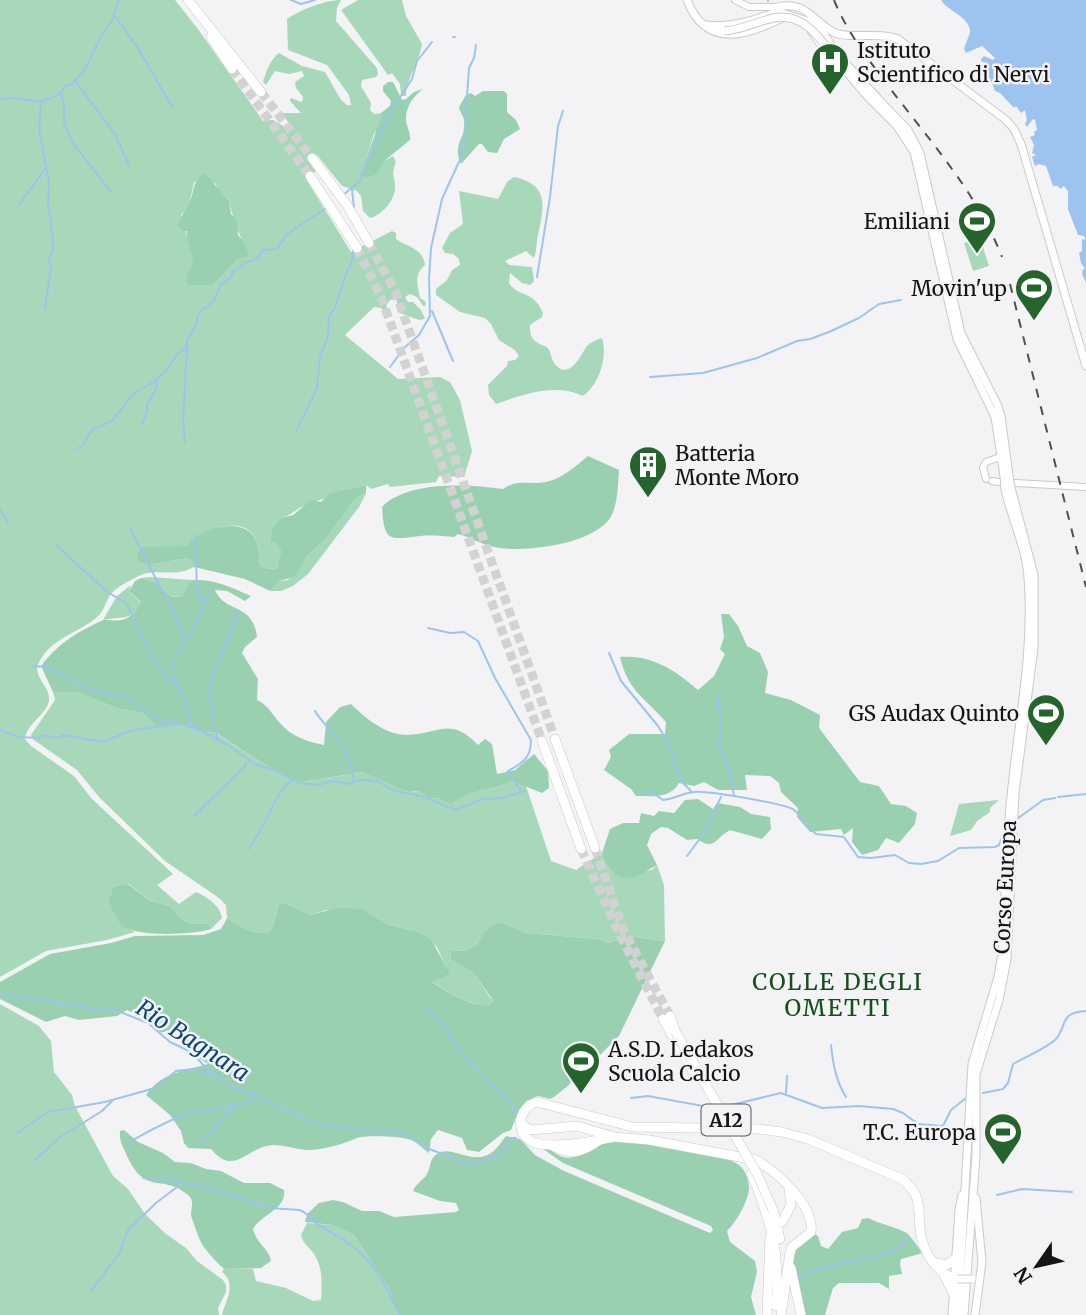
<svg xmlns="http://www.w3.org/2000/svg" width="1086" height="1315" font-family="Merriweather,serif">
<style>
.green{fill:#a6d8b9;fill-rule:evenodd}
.forest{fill:#99d1b0}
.water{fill:#9cc4ef}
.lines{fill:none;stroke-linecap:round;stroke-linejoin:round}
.stream{stroke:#9cc4ef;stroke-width:2}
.highway-tunnel{stroke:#d2d2d3;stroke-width:9;stroke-dasharray:9 4.5;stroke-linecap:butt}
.secondary-casing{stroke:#cacacc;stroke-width:8}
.primary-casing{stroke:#cacacc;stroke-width:9}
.highway-casing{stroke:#cacacc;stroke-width:10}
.secondary{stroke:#fff;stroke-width:6}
.primary{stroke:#fff;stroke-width:7}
.highway{stroke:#fff;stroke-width:9}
.rail{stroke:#515152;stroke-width:2;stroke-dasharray:9 9;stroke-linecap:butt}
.primary-bridge-casing{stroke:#cacacc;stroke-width:9;stroke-linecap:butt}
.highway-bridge-casing{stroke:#cacacc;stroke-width:10;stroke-linecap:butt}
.primary-bridge{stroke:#fff;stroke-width:7}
.highway-bridge{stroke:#fff;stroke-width:9}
.labels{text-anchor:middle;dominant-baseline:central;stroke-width:5;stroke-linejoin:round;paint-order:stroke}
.shield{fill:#f3f3f5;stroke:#575758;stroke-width:2}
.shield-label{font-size:19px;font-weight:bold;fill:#141415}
.poi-label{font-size:21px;fill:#141415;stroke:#f3f3f5;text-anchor:end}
.street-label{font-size:21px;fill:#141415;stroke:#f3f3f5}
.neighbourhood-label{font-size:23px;letter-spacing:2px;fill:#144f1d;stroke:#f3f3f5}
.water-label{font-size:23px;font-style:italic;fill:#09467a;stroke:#f3f3f5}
</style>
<rect width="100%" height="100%" fill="#f3f3f5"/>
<g class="green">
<path d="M0,0H175L198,29L263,121L273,120L285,127L290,125L282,113H301L290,101L291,98L302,102L303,97L296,88L295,82L304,76L302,71L289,74L275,71L266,85L263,82C266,72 270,60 279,53L302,66L325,72L341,100L347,105H351L349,95L327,65L288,50L287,19C300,10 325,0 341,0L337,8L336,21L377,68L378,74L376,77L362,80L361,86L371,103L370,110L374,114L381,113L380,126L374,134L363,169L383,162L393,156L396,162C390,177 396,177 395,189C394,201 381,216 370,218L363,211L361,196L357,191L342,186L317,155L309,162L316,171L306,179L351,252L392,231L396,233V239C407,247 423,248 425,265C413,275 418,285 420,298L425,301L426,305L423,306L417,297L410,294L405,297L408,302H413L421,310L425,319L419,320L400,313L396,299L390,300L386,306L390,312L387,316L381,308L374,307L345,335L398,379L440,377L450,382L460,400L472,451L464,477L439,476L436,482L390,487L388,484L371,489L366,485C344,490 326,498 306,505C297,508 292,515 281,518L272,543L276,541L281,550L279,568L268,569L260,565C259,556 259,546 255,538C245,518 217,526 201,534C194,538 191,545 184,547C175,549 165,548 156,548L154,564L188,558L194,562V567C189,569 184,572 179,572C167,574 153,570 141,575C132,579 116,587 110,595C105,603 104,612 96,618C77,634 48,639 38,665C33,678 54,689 48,704C43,717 26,725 25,739L31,746L74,776L92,799L173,874L157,885L179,904L196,892C207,897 220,905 222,918L211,929L206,923C187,926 180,922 170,906L150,901L129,884L113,887L108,902L123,925L135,932L107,940L46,951L0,977ZM194,182L215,183L219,191L229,200C231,211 238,235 244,242L238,259L213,285L205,284L192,268L194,259L181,215L189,206Z"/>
<path d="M358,0H402L406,16L422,44C420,59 406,80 406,96H401L400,84L392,73L388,75L341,10Z"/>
<path d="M514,177C550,185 544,206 538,235C536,243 537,251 534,258L526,251L505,261L509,265L532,267L534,281L530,285L522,283L510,273L509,283C520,299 533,289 543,313L542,317L530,325C529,339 535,343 547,347C551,352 551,358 554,363C569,382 580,356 587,346C591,342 596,340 602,338C608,357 599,385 583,396C554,383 525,394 496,404L489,395L488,385L507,366L508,361L515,360L519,356L515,350L499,340L491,324L485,318L460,312L436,295V289L447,280L452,270L460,265L459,259L453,254L445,253L442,248L450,233L463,224L459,191L498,199L507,182Z"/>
<polygon points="980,238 989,266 973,271 964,243"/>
<polygon points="366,493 359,507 308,574 293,586 281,591 270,591 279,581 288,580 302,567 306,557 327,538 355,499"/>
<path d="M150,577L192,580L181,596C168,598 168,592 160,585C155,581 147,581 141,578Z"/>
<path d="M131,585L129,591L141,603C131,622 121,616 103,620L117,596Z"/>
<path d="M53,692H77L116,708L143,713L158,726L178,725L203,733L214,732C241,750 268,766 295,783L364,772L415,792H420L429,799L438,798L451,803C475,786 488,793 512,781L526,786L551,861L576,870L602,853L604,861L615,875L652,870L657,865L664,885L665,941L627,936L609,943L598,939L526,933L501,922C473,934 486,952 450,951L451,960L473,973L493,1001L490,1005C468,1007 449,992 431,981L449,974L437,947L419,932L389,925L363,909L326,910L311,915L283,902L279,904L273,926L268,933C253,934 239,926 227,918L226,905L219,898L165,861L99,797L77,770L34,740L31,735L55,700Z"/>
<polygon points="999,800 990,808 990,812 977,821 971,830 950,836 959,804"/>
<polygon points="0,1004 39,1026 51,1041 54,1072 72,1095 75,1106 113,1176 128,1189 145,1214 166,1234 186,1248 197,1261 223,1280 226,1285 226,1292 218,1308 219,1315 0,1315"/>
<path d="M307,1223L332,1225L354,1235L390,1290L394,1308L398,1315H222C226,1299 237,1284 222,1272L224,1269H253L256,1281L286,1288L313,1301L321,1300C322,1285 323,1267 314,1254C309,1247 303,1244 301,1235Z"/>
</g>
<g class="forest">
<path d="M388,82H393L402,100L406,99L414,92L423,89C413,97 407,105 406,117C405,125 411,131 410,140L383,162L377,174L363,178C364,155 378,134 381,113L390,106L391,101L383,91V86Z"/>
<path d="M483,91H504L507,94V112L516,120L520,129L504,139L497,153L488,152L482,144H479L461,164C452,145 465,138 465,124C465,118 460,113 459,107L466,95L471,93L475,96Z"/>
<path d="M205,173C214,182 219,192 229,200L231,214L237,221L238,235L244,242L249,256L238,259L213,285H188L186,275C201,258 186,250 187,231H183L178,226C180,216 185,212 189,204C196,188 190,185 205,173Z"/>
<path d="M588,456L619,470C618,484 618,506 610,518C592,545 523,553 494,547C482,545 470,537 458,534L454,537C443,536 431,535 420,536C389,540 384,542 382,507C407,480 471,484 503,489C516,479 531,485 546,482C563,478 576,466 588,456Z"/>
<path d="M366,485V493L355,499L327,538L306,557L302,567L294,577L279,581L270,591L245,579L194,567V562L188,558L154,564L139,562L137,554L142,547L187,546C198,529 236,518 251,533C259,541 259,555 260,565L268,569L278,568L281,550L276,542L271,543L272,529L281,518L293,515L311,500L321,502L329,494Z"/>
<path d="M141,578C147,581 155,581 160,585C168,592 168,599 181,596L192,580C214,579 231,587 251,596L245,601L227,591L215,590C225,614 253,602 257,637L245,647L242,653L258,679L257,700C269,706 271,713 280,723C290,736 309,742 324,745L326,722L340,707L351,704C365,718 386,735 407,735C439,734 450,716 478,745L485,739L492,744L497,774L515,770L534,754L548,771L549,788L542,793L512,781C488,793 475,786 451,804L438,798L429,799L420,792L404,790L363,772L295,783C268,766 241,750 215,732L203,733L178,725L157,726L143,713L116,708L77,692H53L41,666C58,644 74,634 99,622C107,617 112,622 121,620C129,619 138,610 141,602L129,591L135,581Z"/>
<path d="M721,614H729L738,626L747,646L760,653L768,672L765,693L791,700L820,715L819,728L860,782L879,786L891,804L906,806L917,813L915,824L899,843L886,838L878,850L862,855L852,842L853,828L844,835L841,829L810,832L797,817L798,808L781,792L779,783L770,776L745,775L747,790H718L704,782L694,786L679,783C670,799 652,796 636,796L631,789L604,770L611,757L609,750L629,734H665L666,722C644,697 628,691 620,657C652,654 676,671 698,690L714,676L725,654L720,649L724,637Z"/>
<path d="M698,799L713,809L717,803L740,807L751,814L770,817L771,829L762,839L730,830C714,839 715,851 697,839L687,840L668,828L661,827L651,834L647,845L657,865L636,877L626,878L615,875L604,861L602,853L610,829L623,823H639L641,813L654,816L659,811L674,813L685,800Z"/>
<path d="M128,884L150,901L170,906C181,922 187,926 207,923L211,929C194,935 137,937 123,926C117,921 113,909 108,902L113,887Z"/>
<path d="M283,902L311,915L336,908L363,909L389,925L419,932L432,941L450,974L432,982C450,993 469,1007 490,1005L493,1001L491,997L473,973L451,960L450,951C489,952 472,932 501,922L526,933L598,939L609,943L627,936L665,941L619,1036L597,1058L574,1075L569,1085L554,1097L550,1099L538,1096L526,1101L519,1110L511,1130L503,1133L479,1152L467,1150L462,1138L438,1130L431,1139L429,1153C423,1149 417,1142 411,1140C402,1136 366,1135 357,1138C343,1144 327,1149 310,1150C298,1150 285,1145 273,1145C247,1146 235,1178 211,1149L188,1148L184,1143L181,1131L170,1115L146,1095C161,1073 183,1071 208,1064L199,1058L178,1029L158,1033L144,1017L127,1010L117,1016L79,1020L65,1016L46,1022L0,999V982L50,954L111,943L135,936L203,935L221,929L227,918C239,926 253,934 268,933L273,926L279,904Z"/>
<path d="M124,1130L138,1142L163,1153L175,1162L191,1163L206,1169L221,1171L244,1183H270L284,1190C287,1209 262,1214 253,1229C257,1245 269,1248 271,1261L261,1268L224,1269C217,1263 203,1248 200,1240C198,1236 192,1219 191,1215C191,1207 195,1201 188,1195C163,1173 146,1197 127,1156C123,1147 119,1141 120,1131Z"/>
<path d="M506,1136L520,1139L535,1155L564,1171L710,1233L713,1230L711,1226L563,1163L543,1149L547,1147C576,1174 588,1142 614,1141C638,1141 722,1151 739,1165C746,1170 749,1181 749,1189C748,1202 736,1222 727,1231L730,1242L755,1261L757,1272L751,1297L756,1315H398L394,1308L390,1290L354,1235L332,1225L305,1222L307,1214L319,1203L333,1200L343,1202L362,1211H379L394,1217L456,1212L459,1210L456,1203L440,1201L413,1191C416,1183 423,1181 427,1174C431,1167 429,1159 437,1154C451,1144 472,1166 491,1153C497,1149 502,1141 506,1136Z"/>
<path d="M868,1218C880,1224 893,1226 905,1232C911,1235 918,1248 923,1253L901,1259L900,1264L902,1274L889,1276V1289L879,1283H839L833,1288L825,1315H803L793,1264L794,1248L813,1233L818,1236L821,1246L828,1249L842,1232L858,1228L862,1219Z"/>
</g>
<path class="water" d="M941,0H1086V283L1082,274L1083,269H1085L1081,263L1079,253L1082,251V239L1085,240L1084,236L1078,235L1068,209V191L1064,186L1060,189L1058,186H1053L1046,166L1039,164L1035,166L1032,157L1036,155L1032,153L1034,145L1030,137L1035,135L1034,132L1037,130L1035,120L1033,119L1027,127L1025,124L1027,120L1025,110L1021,113L1016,106L1014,108L1000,93L995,91L990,78L986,77L984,68L986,63L981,61V59L984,56L993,60L995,58L982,46L966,53L964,49C965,44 970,35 970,31C969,16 947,11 941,0Z"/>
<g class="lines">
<g class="stream">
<polyline points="291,0 301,4 315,0"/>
<polyline points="768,1 768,0"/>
<polyline points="115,16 138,48 172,107"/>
<polyline points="453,37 455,37"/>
<polyline points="75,81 115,134 129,166"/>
<polyline points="61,94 64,105 64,123 72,142 111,192"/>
<path d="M0,99C30,94 31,111 62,92L64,87L72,84L84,71L102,34L112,21L119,0"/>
<polyline points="41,103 39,129 49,182 48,204 53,239 53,250 49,257 51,267 45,308"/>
<polyline points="352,189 354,208"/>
<polyline points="343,195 360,181 366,162 391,111 412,79 417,61 432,42"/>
<polyline points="19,205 45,169"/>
<polyline points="537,277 550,197 558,126 563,111"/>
<polyline points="432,311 453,361"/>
<polyline points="390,367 404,348 419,335 430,316 429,278 431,248 442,199 463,153 469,68 474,58 476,45"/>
<polyline points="650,377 703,373 757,358 797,341 810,339 829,332 859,318 879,304 901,300"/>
<polyline points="142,424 147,411 147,404 157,388 156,380"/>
<polyline points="296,432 317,388 320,356 328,337 329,316 335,308 346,274 352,261 353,251"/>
<polyline points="185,442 183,420 187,348"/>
<polyline points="77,449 83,445 92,430 112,421 133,394 155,381 167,370 177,354 186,348 187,340 196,325 197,317 201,311 213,302 221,284 229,280 233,272 247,262 257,259 263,250 277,249 287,234 328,207"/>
<polyline points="0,510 8,522"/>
<polyline points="130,529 179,623 185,640"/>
<polyline points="195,535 197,590 203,602"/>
<polyline points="56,545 106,591 127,604 154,661 168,680 180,688"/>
<path d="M428,628L450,633L464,632L478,641L495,678L531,740C531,758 523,763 508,771L521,791"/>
<polyline points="609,653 621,681 658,726 671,748 675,766 682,782 691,791"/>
<polyline points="31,666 49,667 87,689 126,697 160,720 182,724 203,732 228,745 256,765 273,769 298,783 318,785 331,781 348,784 359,780 377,781 393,790 424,797 456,810 483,799 503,798 525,791"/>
<polyline points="718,692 721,728 719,745 730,772 734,796"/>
<path d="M315,711C321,721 327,726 334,734C346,748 351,764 354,781"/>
<path d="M194,728C187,719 189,713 186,703C183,694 177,686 174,678C168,655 189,642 196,624C201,611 204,601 212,589"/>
<polyline points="0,730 19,737 39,738 44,735 58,738 64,735 103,742 130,731 176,724"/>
<polyline points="218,739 213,722 210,682 238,613"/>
<path d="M644,792L653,793L663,800C675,799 682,793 694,792C705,790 787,804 794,810C802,817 807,827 816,834L844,837L858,857L871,858L895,855L909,863L921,864L938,861L959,848L995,847L999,845L1005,831"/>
<polyline points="1058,797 1086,794"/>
<polyline points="194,816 245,766 246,762"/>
<polyline points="1017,819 1043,800 1055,798"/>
<path d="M249,849C254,840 260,832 264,824C273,807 277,791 293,780"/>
<polyline points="687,856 704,833 721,797"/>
<polyline points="0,993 56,1002 64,1006 79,1005 95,1011 110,1008 148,1023 170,1042 191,1052 210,1072 234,1088 258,1096 311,1122 370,1132 400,1131 427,1148 467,1164 487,1161 499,1155 511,1138 516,1138"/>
<polyline points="425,1007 448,1031 453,1041 480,1074 511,1103 515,1114"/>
<path d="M831,1045C833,1064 836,1081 846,1097"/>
<polyline points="786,1093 787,1076"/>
<path d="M983,1093L1003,1089L1008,1083L1013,1064C1025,1057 1047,1048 1056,1039C1067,1027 1059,1012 1086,1011"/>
<polyline points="631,1098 648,1096 714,1108"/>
<polyline points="723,1107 781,1093 822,1108 859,1106 893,1109 903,1113 918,1124 943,1126 951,1110 966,1098"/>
<polyline points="16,1134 48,1112 105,1102 155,1088 176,1071 193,1069 215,1076"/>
<path d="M127,1143C146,1133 166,1121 187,1114C209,1106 237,1112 255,1096"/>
<polyline points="200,1144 224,1117 235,1107"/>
<polyline points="35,1160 59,1138 102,1111 112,1101"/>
<path d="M143,1178C183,1179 226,1192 262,1206C275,1210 287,1208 299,1210C308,1212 313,1222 320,1226C365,1250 380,1268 399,1315"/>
<polyline points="997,1195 1022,1189 1072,1192"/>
<polyline points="798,1278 820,1268 884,1254 895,1250 907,1239"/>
<polyline points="91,1291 119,1254 128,1230 156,1203 181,1184"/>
</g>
<g class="highway-tunnel">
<polyline points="232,69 310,176"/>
<polyline points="261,92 312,158"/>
<polyline points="369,243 395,291 555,739"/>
<polyline points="357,248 381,297 542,741"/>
<polyline points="595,848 624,931 670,1016"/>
<polyline points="581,849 619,933 663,1019"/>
</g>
<defs>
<g id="secondary">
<polyline points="735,0 749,7 777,7"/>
<polyline points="986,479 983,467 986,462 997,458 1004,460"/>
<polyline points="992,481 999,482"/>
<polyline points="1015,483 1086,487"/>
</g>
<g id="primary">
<path d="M687,0C706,49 746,36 782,18"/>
<path d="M707,25C731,28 754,21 776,12"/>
<polyline points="811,31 841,73"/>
<polyline points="835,58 867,96 897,126 914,152 957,339 995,417 1004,476"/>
<polyline points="883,104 908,130 920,153 961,333 997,404 1001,416 1009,476"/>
<path d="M884,105L838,55L817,24L776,11L777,7C806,0 813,21 833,32C849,40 877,31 898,39L1006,120L1014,129L1021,144L1086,366"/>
<path d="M1005,489C1011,518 1026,547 1028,577C1035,663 1012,748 1008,834"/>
<polyline points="952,1315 959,1210 962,1195"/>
<polyline points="958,1315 972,1064 998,977 1002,953 1007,853"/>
<polyline points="964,1315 976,1156 976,1074 999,1000 1007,959 1015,793 1034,648 1034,575 1011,488"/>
<polyline points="975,1315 982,1262 976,1198"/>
</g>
<g id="highway">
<polyline points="188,0 261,92"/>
<polyline points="211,37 232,69"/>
<polyline points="312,158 347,205 369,243"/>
<polyline points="310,176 357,248"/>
<polyline points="555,739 595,848"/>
<polyline points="542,741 581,849"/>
<polyline points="670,1016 675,1031"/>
<polyline points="663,1019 692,1070"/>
<path d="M520,1121L525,1127L531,1130L577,1126L614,1137L649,1140L756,1160C777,1172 815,1206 811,1232L792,1247L790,1253L781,1315"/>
<path d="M614,1137C593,1142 556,1148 535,1143C514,1136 517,1107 537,1102L633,1127L758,1129L782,1132L808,1139L902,1179C908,1184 913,1189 916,1196C921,1208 918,1223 921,1235C924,1253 937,1273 954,1278"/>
<path d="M551,1145C569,1156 582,1153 598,1141"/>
<path d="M751,1173C771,1221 781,1254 776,1306"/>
<polyline points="773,1210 780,1239"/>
<polyline points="782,1222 791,1205 789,1190"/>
<polyline points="937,1263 946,1265 955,1259"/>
<polyline points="791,1268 801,1315"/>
<polyline points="944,1275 953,1293"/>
<polyline points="767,1315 770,1237"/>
</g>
</defs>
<use href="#secondary" class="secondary-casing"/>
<use href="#primary" class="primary-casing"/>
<use href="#highway" class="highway-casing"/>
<use href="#secondary" class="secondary"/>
<use href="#primary" class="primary"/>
<use href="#highway" class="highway"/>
<g class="rail">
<path d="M834,0C847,32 868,59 889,87C930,141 977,193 1002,257"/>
<polyline points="1010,284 1086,587"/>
</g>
<defs>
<g id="primary-bridge">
<path d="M724,31C741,30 756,22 773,18C803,12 819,37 835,58"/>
<polyline points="1004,476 1005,489"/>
<polyline points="1009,476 1011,488"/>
<polyline points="957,1279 972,1279"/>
</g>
<polyline id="highway-bridge" points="675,1031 757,1174 773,1210"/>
</defs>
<use href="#primary-bridge" class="primary-bridge-casing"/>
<use href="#highway-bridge" class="highway-bridge-casing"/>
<use href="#primary-bridge" class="primary-bridge"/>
<use href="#highway-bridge" class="highway-bridge"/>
</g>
<defs>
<symbol id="hospital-pin" viewBox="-11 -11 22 30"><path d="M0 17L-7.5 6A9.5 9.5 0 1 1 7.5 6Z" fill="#25652d" stroke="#f3f3f5"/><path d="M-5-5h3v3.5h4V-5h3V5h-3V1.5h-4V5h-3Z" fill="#fff"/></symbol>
<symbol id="stadium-pin" viewBox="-11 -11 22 30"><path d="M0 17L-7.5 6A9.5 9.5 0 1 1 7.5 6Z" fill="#25652d" stroke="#f3f3f5"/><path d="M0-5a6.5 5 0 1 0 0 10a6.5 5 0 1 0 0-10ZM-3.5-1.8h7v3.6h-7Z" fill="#fff"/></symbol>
<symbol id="building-pin" viewBox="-11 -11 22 30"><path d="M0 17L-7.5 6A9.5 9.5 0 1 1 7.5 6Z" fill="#25652d" stroke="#f3f3f5"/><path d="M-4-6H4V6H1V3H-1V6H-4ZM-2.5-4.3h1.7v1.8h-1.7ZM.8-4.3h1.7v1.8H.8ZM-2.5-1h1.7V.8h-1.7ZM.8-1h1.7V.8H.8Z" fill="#fff"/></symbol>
</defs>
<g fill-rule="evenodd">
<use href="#hospital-pin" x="808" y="40" width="44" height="60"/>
<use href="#stadium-pin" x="955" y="199" width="44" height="60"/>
<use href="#stadium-pin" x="1012" y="266" width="44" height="60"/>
<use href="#building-pin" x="626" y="443" width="44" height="60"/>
<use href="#stadium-pin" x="1024" y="691" width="44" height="60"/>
<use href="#stadium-pin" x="559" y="1039" width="44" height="60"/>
<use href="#stadium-pin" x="981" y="1110" width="44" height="60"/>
</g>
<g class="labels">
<rect class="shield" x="701.5" y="1104.5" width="49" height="31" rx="5"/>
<g class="shield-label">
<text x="726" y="1120">A12</text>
</g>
<g class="poi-label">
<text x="857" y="50" text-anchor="start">Istituto<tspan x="857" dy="24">Scientifico di Nervi</tspan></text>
<text x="950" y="221">Emiliani</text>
<text x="1007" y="288">Movin'up</text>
<text x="675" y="453" text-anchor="start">Batteria<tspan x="675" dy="24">Monte Moro</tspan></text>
<text x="1019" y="713">GS Audax Quinto</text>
<text x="608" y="1049" text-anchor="start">A.S.D. Ledakos<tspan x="608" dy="24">Scuola Calcio</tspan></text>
<text x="976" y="1132">T.C. Europa</text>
</g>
<g class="street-label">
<text transform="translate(1005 887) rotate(-87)">Corso Europa</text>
</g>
<g class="neighbourhood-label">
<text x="838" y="981">COLLE DEGLI<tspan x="838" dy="26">OMETTI</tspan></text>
</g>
<g class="water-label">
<text transform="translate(193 1040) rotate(33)">Rio Bagnara</text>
</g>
</g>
<g transform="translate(1037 1266) rotate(236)" stroke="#f3f3f5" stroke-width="5" paint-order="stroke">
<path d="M0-5L12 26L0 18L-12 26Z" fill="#141415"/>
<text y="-10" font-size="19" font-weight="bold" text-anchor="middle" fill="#141415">N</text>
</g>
</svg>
